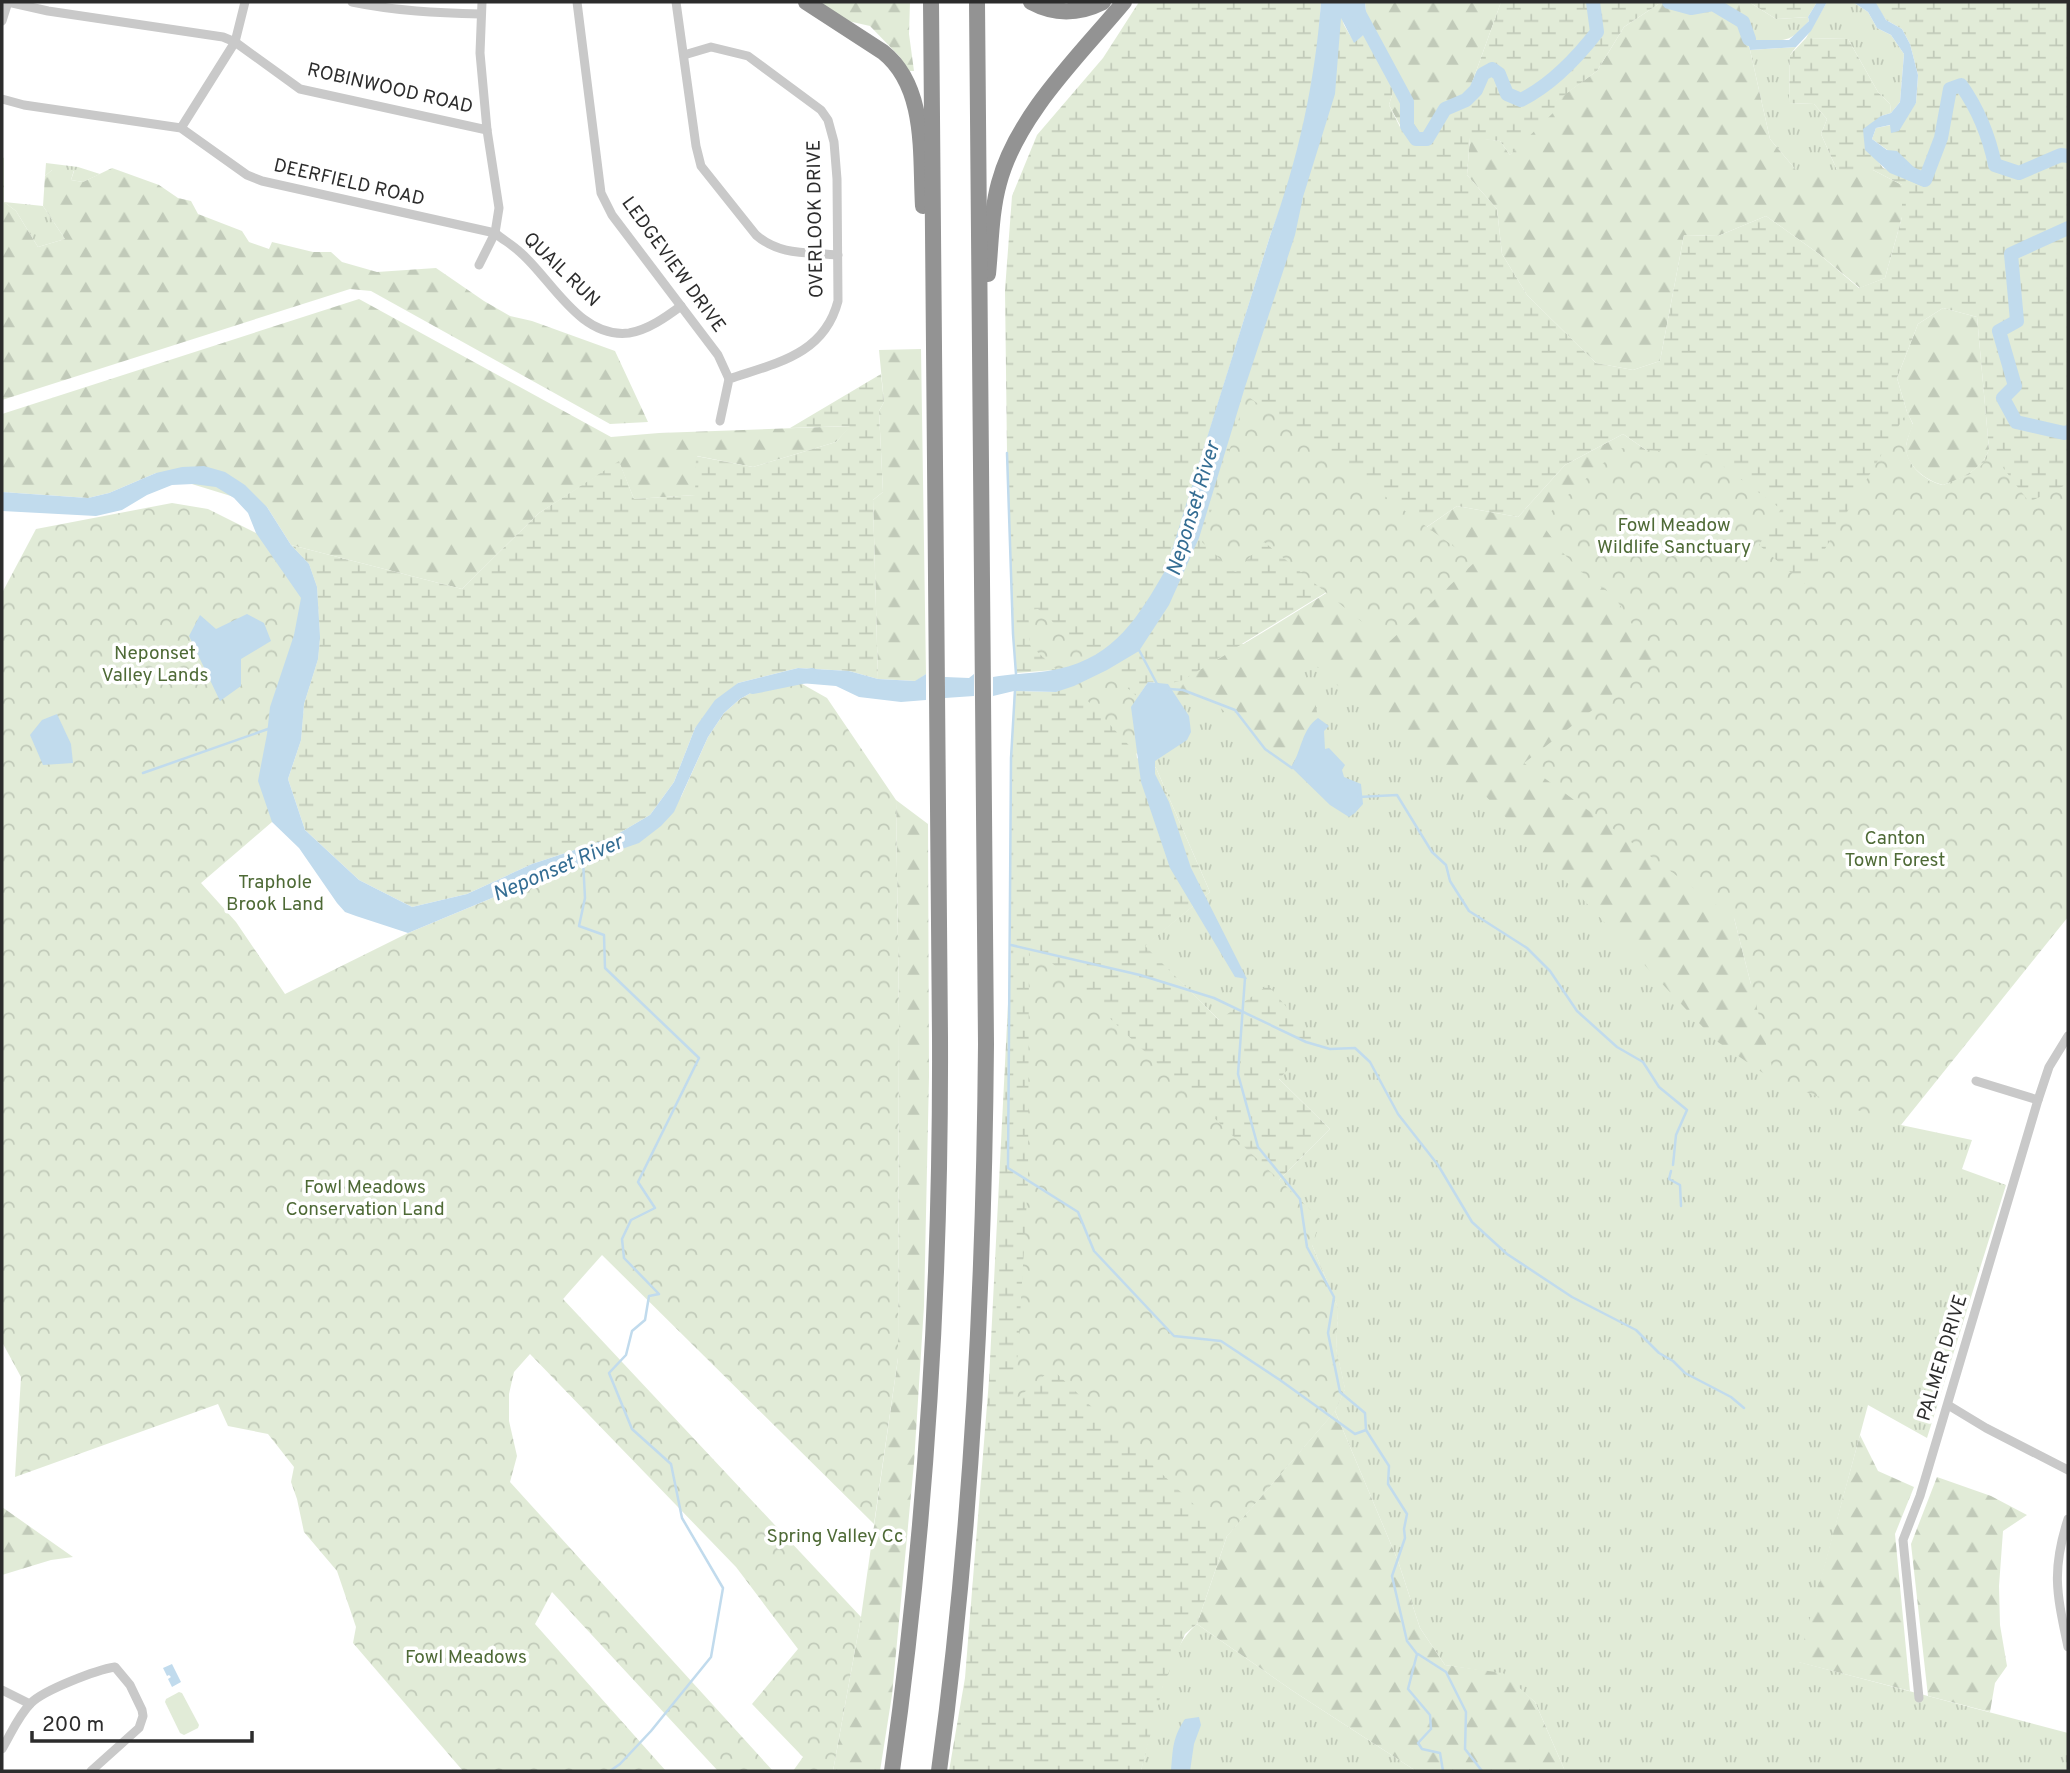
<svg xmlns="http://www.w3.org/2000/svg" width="2070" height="1773" font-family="Overpass,sans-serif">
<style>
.grass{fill:url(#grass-tufts)}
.forest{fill:url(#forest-firs)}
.wetland{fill:url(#wetland-marsh);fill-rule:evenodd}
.park{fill:url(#park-crowns)}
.garden{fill:#e1ebd7}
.water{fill:#c1dbed}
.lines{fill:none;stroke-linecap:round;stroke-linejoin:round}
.stream{stroke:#c1dbed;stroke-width:2.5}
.river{stroke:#c1dbed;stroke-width:14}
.street{stroke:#c9c9c9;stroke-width:9}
.highway{stroke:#939393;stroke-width:16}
.labels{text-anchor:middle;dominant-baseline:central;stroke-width:7;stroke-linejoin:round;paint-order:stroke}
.street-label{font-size:19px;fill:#2c2c2c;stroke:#fff}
.park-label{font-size:19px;fill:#4e6a36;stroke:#fff}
.water-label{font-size:21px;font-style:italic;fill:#346d93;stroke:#fff}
</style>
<defs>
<pattern id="grass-tufts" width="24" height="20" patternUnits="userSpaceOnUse" patternTransform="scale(1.75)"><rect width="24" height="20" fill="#e1ebd7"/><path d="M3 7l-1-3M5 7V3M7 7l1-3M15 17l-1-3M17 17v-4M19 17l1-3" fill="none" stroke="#c1cab9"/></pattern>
<pattern id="forest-firs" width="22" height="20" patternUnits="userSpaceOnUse" patternTransform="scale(1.75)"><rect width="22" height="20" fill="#e1ebd7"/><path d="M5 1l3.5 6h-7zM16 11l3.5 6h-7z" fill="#c1cab9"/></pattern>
<pattern id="wetland-marsh" width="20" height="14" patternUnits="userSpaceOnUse" patternTransform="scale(1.75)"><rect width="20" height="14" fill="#e1ebd7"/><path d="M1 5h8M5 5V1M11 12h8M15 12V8" fill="none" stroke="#c1cab9"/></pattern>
<pattern id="park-crowns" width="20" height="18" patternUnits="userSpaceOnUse" patternTransform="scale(1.75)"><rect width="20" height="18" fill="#e1ebd7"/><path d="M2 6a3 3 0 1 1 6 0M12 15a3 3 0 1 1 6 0" fill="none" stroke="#c1cab9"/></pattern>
</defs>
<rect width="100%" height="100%" fill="#fff"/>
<g class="grass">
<path d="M1739,2H1749L1776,19L1808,17L1809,21C1788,45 1785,40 1753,40L1744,18L1741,17Z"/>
<polygon points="1827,2 1853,2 1868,12 1877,28 1891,35 1904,54 1900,102 1891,113 1890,104 1878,92 1848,39 1806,38"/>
<polygon points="1796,47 1790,55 1789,103 1814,104 1827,119 1821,134 1837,170 1796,170 1770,139 1750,50"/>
<polygon points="46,163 78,167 100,174 83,182 71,180 74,171 52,170 45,176"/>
<polygon points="4,202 43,206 65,239 38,247 16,211"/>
<polygon points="1157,635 1405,661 1901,1125 1972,1140 1962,1169 2006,1185 1927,1438 1868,1405 1799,1662 2068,1733 2068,1771 1565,1771 1535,1702 1503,1674 1445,1665 1420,1628 1398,1561 1335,1411 1345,1389 1336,1349 1338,1308 1312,1245 1279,1180 1330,1129 1144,946 1210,892 1156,768"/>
<path d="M1197,1624L1293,1691L1416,1771H1141C1152,1730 1164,1651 1197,1624Z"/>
</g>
<g class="forest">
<polygon points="819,2 910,2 909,34 914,71 908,71 900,57 870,26 848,21"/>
<polygon points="1365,2 1501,2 1469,91 1452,102 1426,133 1417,133 1401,127 1389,105 1396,82 1368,31"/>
<polygon points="1702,2 1739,2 1744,32 1750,50 1770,139 1796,170 1873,170 1902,185 1902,217 1885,278 1860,288 1819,254 1766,216 1718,236 1684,235 1660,361 1633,370 1596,363 1527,295 1502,254 1497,209 1467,175 1470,137 1500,141 1510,155 1554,102 1597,71 1624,27 1660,3 1683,9"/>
<polygon points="2,157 4,158 4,202 16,211 38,247 65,239 43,206 45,176 52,170 74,170 71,180 83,182 112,168 159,185 178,198 191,201 198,214 242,231 249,242 269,249 272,242 313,252 331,252 342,262 377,272 436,268 484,301 510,316 532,321 615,351 648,422 610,424 371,291 350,289 2,400"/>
<polygon points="359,299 611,437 659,433 851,426 836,442 753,467 697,456 696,495 634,499 619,462 539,513 462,589 291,545 267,507 156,473 109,493 88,498 2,492 2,414"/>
<path d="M1943,308L1977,317L1989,449C1983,469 1962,479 1943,485C1927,481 1905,466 1906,446C1907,439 1910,431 1913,424L1907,412L1897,378L1918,324Z"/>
<polygon points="921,349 926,674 916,681 878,679 873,500 883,492 879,411 884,402 879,350"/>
<path d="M1623,434L1694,483L1734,918L1776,1082L1715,1040L1481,791L1470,790L1403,725L1332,682L1322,669L1307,664L1294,675L1315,701L1318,718C1301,730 1302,751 1291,767L1302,779L1284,773L1231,717L1210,699L1190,698L1183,706L1168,684L1183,680C1277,625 1369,568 1457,506L1518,517L1565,465Z"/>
<polygon points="896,800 928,824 929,1077 924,1306 914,1463 892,1695 880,1771 833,1771 861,1617 898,1358 899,1017"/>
<polygon points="1335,1411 1398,1561 1420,1628 1445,1665 1503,1673 1535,1702 1565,1771 1416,1771 1293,1691 1197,1624 1227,1536"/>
<polygon points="1860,1435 1878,1471 1914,1487 1895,1534 1910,1691 1798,1662"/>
<polygon points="1937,1477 1991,1496 2027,1515 2003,1531 1999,1586 2000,1625 2007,1666 1995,1683 1990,1712 1928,1696 1911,1544"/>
<polygon points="2,1507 73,1557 51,1560 2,1575"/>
</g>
<g class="wetland">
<path d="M1139,2H1321L1318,49L1305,121L1289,185L1270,236L1193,484L1202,491L1287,220L1337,2L1344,25L1354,42L1368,31L1396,82L1389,105L1400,127L1409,123L1418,133H1426L1452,102L1469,91L1501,2H1702L1683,9L1660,3L1624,27L1597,71L1555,102L1554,112L1510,155L1500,141L1470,138L1467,175L1497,209L1502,254L1527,295L1596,363L1633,370L1660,361L1684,235L1718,236L1766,216L1819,254L1859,288L1885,278L1902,217V185L1873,170H1837L1821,134L1827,119L1814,104L1789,103L1790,55L1806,38L1848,39L1878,92L1890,104L1891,113L1881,116L1865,149L1875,157L1883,168L1927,186L1920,173L1872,139L1876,128L1891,125L1916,103L1918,75L1910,44L1902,29L1886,20L1874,2H2068V554L1746,634L1694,483L1623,434L1565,465L1518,517L1457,506L1382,558L1183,680L1168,684L1148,682L1131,708L1137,758L1156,768L1210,892L1145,946L1219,1020L1268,985L1315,1041L1279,1079L1330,1129L1279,1180L1320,1219L1312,1245L1338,1308L1336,1349L1345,1389L1335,1411L1227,1536L1197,1624L1185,1634L1163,1686L1141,1771H949L965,1678L989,1380L1011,945V758L1014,691L1056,692L1055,670L1016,673L1013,634L1007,453L1005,290L1012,196L1037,135L1103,58ZM1943,308L1977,317L1989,449C1983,469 1962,478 1943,485C1927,482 1905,466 1906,446C1907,439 1910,431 1913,425L1907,412L1897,378L1918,324Z"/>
<polygon points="1749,2 1817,2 1808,17 1776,19"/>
<polygon points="881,374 884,402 879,411 883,492 873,500 878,679 849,671 798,668 738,683 695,728 674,782 650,815 611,838 532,864 467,894 412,907 359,880 305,830 288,779 301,740 304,704 318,659 320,637 317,587 309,564 291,545 462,589 539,513 619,461 634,499 695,495 696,456 753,467 836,442 850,426 790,428"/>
</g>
<g class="park">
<polygon points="1246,395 1475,562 1388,643 1264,542 1235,573 1202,542"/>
<path d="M1907,412L1913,425C1911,431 1907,437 1906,445C1904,462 1927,487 1944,485C1956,484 1979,470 1986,460C1987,459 1989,451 1989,449L2029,502L2068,484V917L1901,1125L1776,1082L1734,918L1524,763L1662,656L1632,624L1614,596L1588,578L1563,553L1541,523L1557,505L1620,448L1708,455L1781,509L1759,545L1804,584Z"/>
<polygon points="172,503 208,509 256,533 291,545 309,564 317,587 320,637 318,659 304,704 301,740 272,822 201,883 236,922 285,994 408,933 550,874 681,797 708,737 724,713 740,699 765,685 788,676 827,698 896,800 899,1017 898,1358 874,1524 602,1255 563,1299 861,1617 833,1771 793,1771 803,1757 752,1704 798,1649 736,1567 530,1354 514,1372 509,1394 509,1421 517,1456 510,1482 773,1771 718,1771 552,1592 535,1624 666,1771 463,1771 353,1643 356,1627 337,1571 304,1532 297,1499 291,1482 294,1467 268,1434 228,1426 218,1404 15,1477 21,1377 2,1342 2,593 36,529"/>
<polygon points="1038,609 1158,715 1156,768 1137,754 1074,686 1030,645 1028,610"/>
<polygon points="1029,941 1320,1219 1312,1246 1338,1308 1336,1349 1345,1389 1335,1411 1227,1536 1052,1369 1015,1400 1028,1181"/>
</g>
<polygon class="garden" points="179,1692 182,1693 199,1725 198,1728 184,1735 180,1733 165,1702 166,1699"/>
<g class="water">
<path d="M1321,2H1365L1368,31L1354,43L1341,18L1335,94L1303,197L1295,235L1245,387L1199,538L1169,605L1139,651L1107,670L1074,686L1056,692L1014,691L993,696V677C1014,673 1037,674 1058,669C1115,657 1139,616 1166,569L1270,236C1298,160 1315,83 1321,2Z"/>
<polygon points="1817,2 1827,2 1811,31 1796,47 1750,50 1741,17 1744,18 1753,40 1789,40 1809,21 1808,17"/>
<polygon points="1853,2 1876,3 1886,20 1902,29 1910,44 1918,75 1916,103 1899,131 1891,133 1890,125 1876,128 1872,139 1887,150 1897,151 1920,173 1928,186 1922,186 1890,173 1865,150 1863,129 1881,116 1891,113 1900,102 1904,54 1891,35 1877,28 1868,12"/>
<polygon points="204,466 225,472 245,485 267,507 291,545 309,564 317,587 320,637 318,659 304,704 301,740 288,779 305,830 359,880 412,907 467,894 532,864 611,838 650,815 674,782 695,728 715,700 738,683 798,668 849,671 878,679 915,681 926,674 926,700 901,702 859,697 836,686 800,683 788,676 765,685 740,699 724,713 708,737 674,812 661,826 639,843 550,874 408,933 356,916 345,912 337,903 299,848 272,822 258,781 267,734 270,707 294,635 301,598 256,533 248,513 234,498 216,487 193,484 172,485 147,495 122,510 96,516 2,511 2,492 88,498 109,493 156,473 182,467"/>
<polygon points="247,614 264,623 271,641 241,659 241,686 220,701 189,636 200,615 216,629"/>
<polygon points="974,674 974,696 945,698 945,677 969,678"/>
<polygon points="1148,682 1168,684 1189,716 1191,732 1187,740 1155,761 1155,774 1169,802 1191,868 1247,979 1235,977 1170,868 1141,782 1131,707"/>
<polygon points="57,714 71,744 73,763 43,765 30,735 42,720"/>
<path d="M1318,718L1329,726L1324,731L1325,749L1329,748L1345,765L1342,770L1344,777L1361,784L1363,804L1355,813L1349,817L1330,805L1291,767C1302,751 1301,730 1318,718Z"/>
<polygon points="172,1664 181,1682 172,1687 168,1679 171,1677 169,1675 167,1676 163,1668"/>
<path d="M1199,1717L1201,1725L1194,1744L1190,1771H1171C1173,1750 1172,1738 1185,1719Z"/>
</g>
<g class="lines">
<g class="stream">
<polyline points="1007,453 1013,634 1016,674"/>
<polyline points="1139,650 1157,684"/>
<polyline points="1169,689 1183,690 1235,710 1265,749 1292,768"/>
<polyline points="1015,690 1011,758 1008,1168 1078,1212 1094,1251 1174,1336 1221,1341 1280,1380 1355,1434 1366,1430"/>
<polyline points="143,773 268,729"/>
<polyline points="1359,797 1397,795 1432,852 1446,865 1450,881 1469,911 1527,948 1550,971 1577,1011 1617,1047 1643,1062 1659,1087 1687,1110 1676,1135 1673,1165"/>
<polyline points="583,860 585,898 579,926 604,935 605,968 699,1058 638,1182 655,1208 631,1220 622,1239 624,1258 659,1294 649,1296 645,1320 632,1331 626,1355 609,1373 632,1429 671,1464 682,1518 723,1588 711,1657 651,1731 620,1764 610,1771"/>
<polyline points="1011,945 1140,975 1214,998 1306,1042 1330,1049 1355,1048 1370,1062 1398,1114 1438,1165 1472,1222 1507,1254 1572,1297 1636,1330 1659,1353 1673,1361 1685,1373 1731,1397 1744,1408"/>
<polyline points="1245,978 1238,1074 1258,1147 1300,1199 1307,1247 1334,1297 1328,1333 1340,1392 1365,1413 1366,1430 1389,1466 1388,1484 1407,1514 1404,1529 1405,1538 1392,1576 1407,1641 1417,1654 1408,1689 1430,1715 1431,1729 1418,1743 1422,1749 1440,1753 1443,1771"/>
<polyline points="1671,1171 1669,1179 1680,1185 1681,1206"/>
<polyline points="1418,1654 1446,1672 1466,1712 1465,1749 1482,1771"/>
</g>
<g class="river">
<path d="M1353,2L1407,102V126L1416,139H1427L1445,109L1466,100L1476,90L1483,74L1492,69L1499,74L1507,94L1521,100C1551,85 1576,59 1597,32L1593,2"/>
<polyline points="1669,2 1691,8 1713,4 1743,22 1749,39"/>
<path d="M1907,172L1925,180L1941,138L1950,89L1961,85C1978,109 1989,136 1995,165L2019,173L2061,155L2068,156"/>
<polyline points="2068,228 2011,254 2017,321 1999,331 2015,386 2003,398 2016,422 2064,433 2068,432"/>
<polyline points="753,687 812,675"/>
</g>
<g class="street">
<polyline points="8,2 48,11 223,37 235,42 300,89 487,130"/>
<path d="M352,2C396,11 437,13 481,14"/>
<polyline points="577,2 601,193 612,215 718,355 729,379"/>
<path d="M676,2L696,146L701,166L756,235C780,256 808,252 838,255"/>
<polyline points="2,21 8,2"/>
<path d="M684,55L711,47L748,56L821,110L828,120L834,142L837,179L838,301C824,355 776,363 729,379L720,421"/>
<path d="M2,99L24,105L181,128L247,175L262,181L495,233C503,240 513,245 521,253C552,280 580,339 629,333C648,330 666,317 681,306"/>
<polyline points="181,128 235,42 245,2"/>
<polyline points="479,265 495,233 499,208 487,130 480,53 482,2"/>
<polyline points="1976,1081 2038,1100"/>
<polyline points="1948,1405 1986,1428 2068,1470"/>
<path d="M2068,1519C2051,1572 2057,1594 2068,1647"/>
<polyline points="2,1690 30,1704"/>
<polyline points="1919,1698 1903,1540 1920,1496 2038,1100 2049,1067 2068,1036"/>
<path d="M2,1749C11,1734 18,1716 31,1703C44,1690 96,1670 115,1667L130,1685L142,1710L143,1716L139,1728L91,1771"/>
</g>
<g class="highway">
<path d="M806,2L883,52C927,87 920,155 923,206"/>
<path d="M1031,2C1055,15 1079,14 1103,2"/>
<path d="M988,274C991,244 991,212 999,183C1017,115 1080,55 1124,2"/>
<path d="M892,1771C926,1528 941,1283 940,1038L931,2"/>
<path d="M939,1771C972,1530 984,1288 986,1044L977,2"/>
</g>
</g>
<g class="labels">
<g class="street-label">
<text transform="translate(390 89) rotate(13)">ROBINWOOD ROAD</text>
<text transform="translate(349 183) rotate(13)">DEERFIELD ROAD</text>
<text transform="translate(816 219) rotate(-91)">OVERLOOK DRIVE</text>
<text transform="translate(673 265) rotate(54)">LEDGEVIEW DRIVE</text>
<text transform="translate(561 270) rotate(44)">QUAIL RUN</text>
<text transform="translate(1943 1358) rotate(-73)">PALMER DRIVE</text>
</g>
<g class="park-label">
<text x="1674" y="526">Fowl Meadow<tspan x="1674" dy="22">Wildlife Sanctuary</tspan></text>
<text x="155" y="654">Neponset<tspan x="155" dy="22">Valley Lands</tspan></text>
<text x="1895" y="839">Canton<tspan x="1895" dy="22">Town Forest</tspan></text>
<text x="275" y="883">Traphole<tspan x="275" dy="22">Brook Land</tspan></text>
<text x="365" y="1188">Fowl Meadows<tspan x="365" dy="22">Conservation Land</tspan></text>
<text x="835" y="1537">Spring Valley Cc</text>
<text x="466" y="1658">Fowl Meadows</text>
</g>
<g class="water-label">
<text transform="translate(1194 509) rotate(-73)">Neponset River</text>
<text transform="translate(558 869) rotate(-23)">Neponset River</text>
</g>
</g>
<rect width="2070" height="1773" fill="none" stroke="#2c2c2c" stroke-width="7"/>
<path d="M32 1731v10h220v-10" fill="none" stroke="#2c2c2c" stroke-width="3.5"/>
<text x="42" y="1731" font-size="21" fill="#2c2c2c" stroke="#ffffff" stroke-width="5" paint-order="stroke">200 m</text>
</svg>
